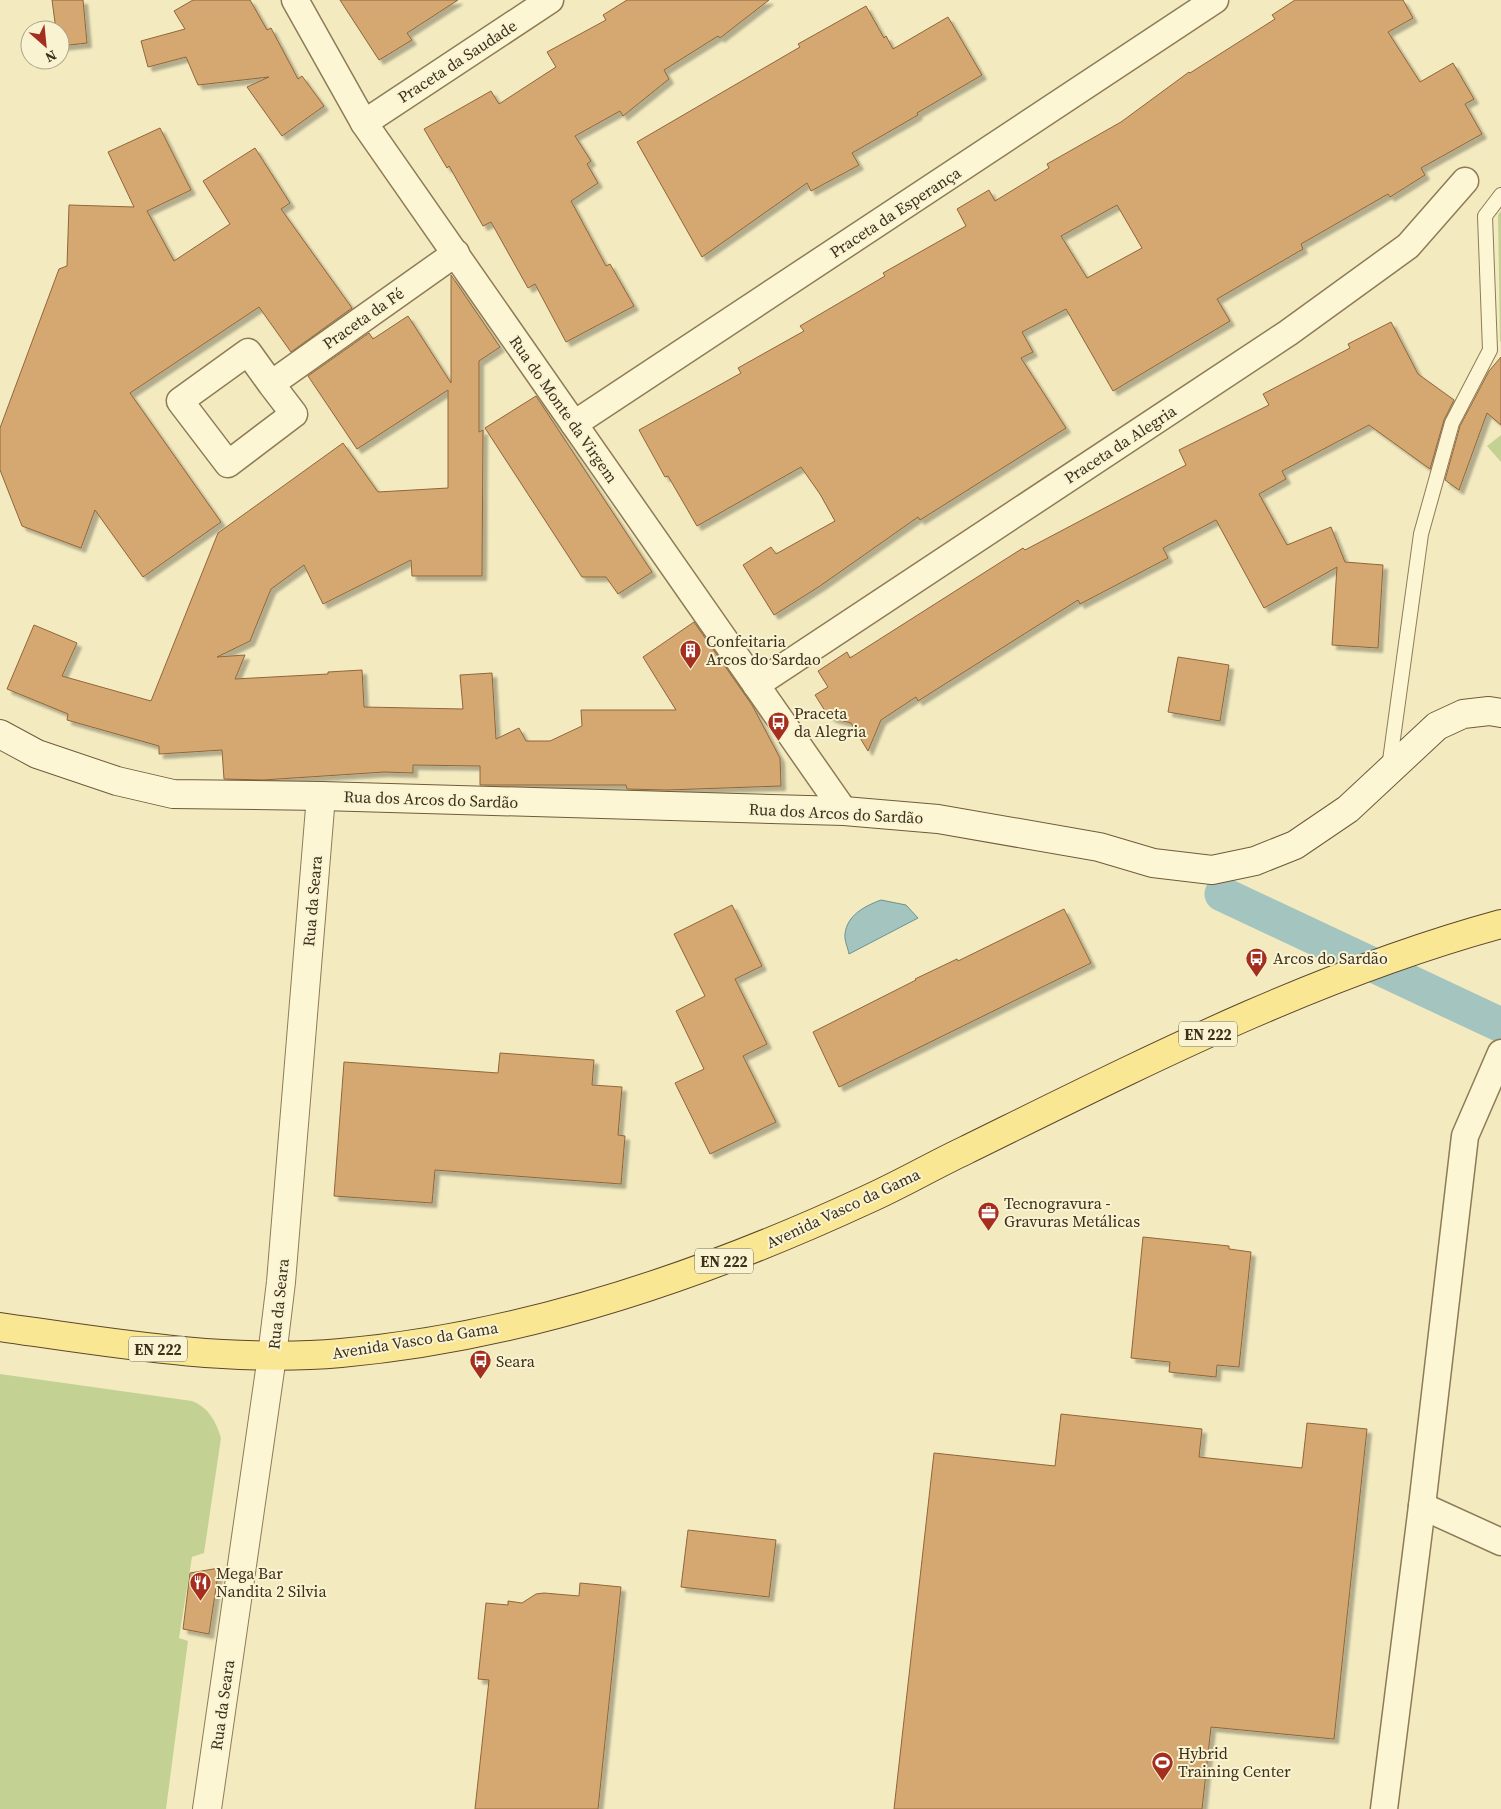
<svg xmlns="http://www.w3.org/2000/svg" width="1501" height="1809" font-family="'Source Serif 4',serif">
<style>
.green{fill:#c3d293}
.water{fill:#a3c4bf;stroke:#69948e}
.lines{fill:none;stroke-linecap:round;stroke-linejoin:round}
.canal{stroke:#a3c4bf;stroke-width:35}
.building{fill:#d5a872;stroke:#906639;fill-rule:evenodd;filter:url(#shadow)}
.service-casing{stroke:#8e7b56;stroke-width:16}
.minor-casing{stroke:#8e7b56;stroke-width:29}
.tertiary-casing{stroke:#8e7b56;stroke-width:30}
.secondary-casing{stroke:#705b39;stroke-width:30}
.primary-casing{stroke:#5b472b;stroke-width:30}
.service{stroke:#fcf6d4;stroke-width:14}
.minor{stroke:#fcf6d4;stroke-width:26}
.tertiary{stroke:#fcf6d4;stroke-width:28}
.secondary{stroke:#fcf6d4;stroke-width:28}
.primary{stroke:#fae794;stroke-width:28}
.labels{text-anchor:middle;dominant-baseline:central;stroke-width:4;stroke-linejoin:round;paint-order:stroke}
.shield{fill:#f9f3d1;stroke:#756a52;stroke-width:1}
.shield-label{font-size:15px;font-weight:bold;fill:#3c2f1c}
.street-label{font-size:16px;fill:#3c2f1c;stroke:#f9f3d1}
.poi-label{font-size:16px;fill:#3c2f1c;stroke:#f9f3d1;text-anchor:start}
</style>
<defs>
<filter id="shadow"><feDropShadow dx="4.5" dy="4.5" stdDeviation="1" flood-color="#0004"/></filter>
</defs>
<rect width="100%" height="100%" fill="#f3eac0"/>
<g class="green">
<polygon points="1501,211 1501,341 1500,342 1498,215"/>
<polygon points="1501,435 1501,462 1487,446"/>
<path d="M0,1374L192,1401C208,1407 216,1421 221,1438L204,1553L192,1557L179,1638L188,1641L166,1809H0Z"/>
</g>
<path class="water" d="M881,900L906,905L918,918L849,954C848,948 844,940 845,934C847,915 865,906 881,900Z"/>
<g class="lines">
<polyline class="canal" points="1222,894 1501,1025"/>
</g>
<g class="building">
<polygon points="52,0 83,0 87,43 60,46 60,30 56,30"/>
<polygon points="193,0 250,0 267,30 271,28 298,79 302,76 324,106 282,136 247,87 269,77 198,85 186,57 148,67 141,41 185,29 174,11"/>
<polygon points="340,0 458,0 407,33 412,40 379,60"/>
<polygon points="627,0 769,0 720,38 718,36 664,70 669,79 623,116 620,111 575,136 591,161 587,164 598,183 571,201 606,266 610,264 634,306 566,342 535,284 528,288 491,222 483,226 449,166 447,168 424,129 491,91 499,104 556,67 547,52 606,20 603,15"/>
<path d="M1295,0H1403L1413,18L1388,32L1420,82L1453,63L1474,99L1465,104L1482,134L1421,168L1425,175L1390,197L1388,194L1301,244L1303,249L1217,299L1230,321L1113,391L1066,309L1022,332L1033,352L1021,358L1066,428L920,520L918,517L820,586L774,615L743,565L771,547L776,554L835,521L820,494L801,467L697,526L668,476L665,477L639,430L741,373L738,368L804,331L800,326L885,276L883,273L966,226L957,209L989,190L995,201L1049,168L1047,164L1121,122L1189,72L1190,73L1275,19L1272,15ZM1117,205L1142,248L1087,278L1061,236Z"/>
<polygon points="866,6 884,38 886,36 893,49 948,17 982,75 917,113 918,115 852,153 859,165 811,191 807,183 702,257 637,142 800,47 798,44"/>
<polygon points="160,128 191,190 147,211 174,261 230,224 203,181 255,148 290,203 281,209 352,308 291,352 259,307 130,393 221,522 143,577 95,510 81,548 22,526 0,470 0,428 59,269 67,266 69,205 134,207 108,152"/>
<polygon points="451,275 500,347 479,361 479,432 483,430 482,576 412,576 411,560 323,604 304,565 271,589 250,641 217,657 245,655 235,679 328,674 328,672 362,670 364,707 463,709 460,675 492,673 496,739 519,728 526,741 550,741 582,726 581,710 676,710 643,657 694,622 752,705 780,758 781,786 667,790 627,789 626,785 480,785 480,766 413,765 413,773 384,772 263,780 224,779 222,750 159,754 159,746 67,720 68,714 7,689 34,625 77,643 62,676 151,701 218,533 343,443 378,492 448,488 448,390 357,449 308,376 369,333 373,339 408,316 451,383"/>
<polygon points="1391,322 1418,374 1454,400 1444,420 1430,469 1369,425 1282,471 1286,479 1259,494 1287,545 1331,527 1345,562 1383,565 1378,648 1332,645 1337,567 1264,608 1216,520 1163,548 1168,558 1080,604 1078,600 918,701 916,697 881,720 868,751 851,723 832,718 827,714 815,695 828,687 818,671 847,652 850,658 1023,548 1025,550 1186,465 1179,450 1269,405 1263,394 1350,348 1348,344"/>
<polygon points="1501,357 1501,425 1487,413 1459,490 1445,480 1460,426 1489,371"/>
<polygon points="536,396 652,572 618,594 606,577 582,577 485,428"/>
<polygon points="1178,657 1229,665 1220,721 1168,712"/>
<polygon points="732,905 762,966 735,979 767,1044 743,1056 776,1122 710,1154 675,1083 704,1069 676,1011 705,996 674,934"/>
<polygon points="1064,909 1091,963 839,1087 813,1032 916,980 915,979 957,959 958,961"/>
<polygon points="500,1053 594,1060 592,1085 622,1087 618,1135 625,1136 621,1184 435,1170 432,1203 334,1196 344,1062 498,1073"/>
<polygon points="1143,1237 1229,1246 1229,1249 1251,1252 1239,1367 1217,1365 1216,1377 1169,1372 1170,1362 1131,1358"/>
<polygon points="1061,1414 1202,1429 1199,1457 1302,1468 1307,1423 1367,1429 1334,1739 1211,1727 1202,1809 894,1809 934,1453 1055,1466"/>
<polygon points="688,1530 776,1540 769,1597 681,1587"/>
<polygon points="219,1568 209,1634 183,1629 190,1573"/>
<polygon points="580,1583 621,1587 598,1809 475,1809 489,1680 478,1679 486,1603 508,1605 508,1601 522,1603 536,1594 544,1593 579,1596"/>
</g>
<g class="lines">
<defs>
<polyline id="service" points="1389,768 1421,534 1452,423 1490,350 1485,216 1501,195"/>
<g id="minor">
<polyline points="295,0 364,123 844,811"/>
<polyline points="364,123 550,0"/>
<polyline points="271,384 294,414 228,464 180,401 248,352 271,384 456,253"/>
<polyline points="574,424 1215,0"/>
<polyline points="756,685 1288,333 1408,246 1465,181"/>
<polyline points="1422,1506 1501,1542"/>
<polyline points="1384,1809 1422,1506 1465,1136 1501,1053"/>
</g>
<polyline id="tertiary" points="207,1809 272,1356 281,1282 321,796"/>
<polyline id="secondary" points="0,734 37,754 117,781 173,794 321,796 844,811 938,819 1099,847 1153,863 1212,870 1255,861 1295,845 1348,809 1437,726 1463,714 1489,711 1501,713"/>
<path id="primary" d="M0,1327C112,1343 227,1363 341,1353C522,1337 702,1276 866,1200C900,1185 932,1166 966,1150C1139,1065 1314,975 1501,924"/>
</defs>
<use href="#service" class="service-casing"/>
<use href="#minor" class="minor-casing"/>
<use href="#tertiary" class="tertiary-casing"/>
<use href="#secondary" class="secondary-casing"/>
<use href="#primary" class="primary-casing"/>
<use href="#service" class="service"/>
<use href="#minor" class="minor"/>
<use href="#tertiary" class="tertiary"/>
<use href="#secondary" class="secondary"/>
<use href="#primary" class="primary"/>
</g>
<defs>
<symbol id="building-pin" viewBox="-11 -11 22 30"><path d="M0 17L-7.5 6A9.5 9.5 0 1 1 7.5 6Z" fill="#a42f1f" stroke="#f9f3d1"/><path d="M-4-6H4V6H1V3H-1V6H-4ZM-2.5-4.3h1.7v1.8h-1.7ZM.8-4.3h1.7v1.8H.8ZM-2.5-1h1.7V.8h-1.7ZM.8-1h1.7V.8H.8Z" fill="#fff"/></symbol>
<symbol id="bus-pin" viewBox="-11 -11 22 30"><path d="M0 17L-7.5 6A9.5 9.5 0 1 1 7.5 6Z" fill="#a42f1f" stroke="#f9f3d1"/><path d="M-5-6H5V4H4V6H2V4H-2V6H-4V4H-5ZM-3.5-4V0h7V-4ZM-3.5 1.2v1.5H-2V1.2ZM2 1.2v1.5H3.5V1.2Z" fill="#fff"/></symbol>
<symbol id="office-pin" viewBox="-11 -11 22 30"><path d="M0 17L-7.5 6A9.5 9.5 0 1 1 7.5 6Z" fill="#a42f1f" stroke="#f9f3d1"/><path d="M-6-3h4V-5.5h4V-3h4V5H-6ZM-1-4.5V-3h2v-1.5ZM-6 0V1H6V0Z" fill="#fff"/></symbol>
<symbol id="restaurant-pin" viewBox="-11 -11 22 30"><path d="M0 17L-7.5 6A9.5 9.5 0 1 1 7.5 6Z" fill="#a42f1f" stroke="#f9f3d1"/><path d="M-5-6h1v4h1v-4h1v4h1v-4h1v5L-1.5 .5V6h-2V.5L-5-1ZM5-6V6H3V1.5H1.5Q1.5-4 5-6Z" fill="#fff"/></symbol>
<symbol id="stadium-pin" viewBox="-11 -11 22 30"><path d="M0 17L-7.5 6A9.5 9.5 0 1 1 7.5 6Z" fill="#a42f1f" stroke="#f9f3d1"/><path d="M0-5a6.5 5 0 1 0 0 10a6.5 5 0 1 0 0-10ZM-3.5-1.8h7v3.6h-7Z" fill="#fff"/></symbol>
</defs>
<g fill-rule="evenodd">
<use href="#building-pin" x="678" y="638" width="25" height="34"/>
<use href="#bus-pin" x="766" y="710" width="25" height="34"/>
<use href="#bus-pin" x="1244" y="946" width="25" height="34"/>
<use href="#office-pin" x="976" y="1200" width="25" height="34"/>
<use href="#bus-pin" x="468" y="1348" width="25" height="34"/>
<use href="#restaurant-pin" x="188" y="1570" width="25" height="34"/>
<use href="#stadium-pin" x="1150" y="1750" width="25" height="34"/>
</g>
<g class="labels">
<g class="shield">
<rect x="1179" y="1021.5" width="58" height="25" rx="4"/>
<rect x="695" y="1248.5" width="58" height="25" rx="4"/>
<rect x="129" y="1336.5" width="58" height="25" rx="4"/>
</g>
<g class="shield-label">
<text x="1208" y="1034">EN 222</text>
<text x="724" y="1261">EN 222</text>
<text x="158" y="1349">EN 222</text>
</g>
<g class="street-label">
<text transform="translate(457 61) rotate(-33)">Praceta da Saudade</text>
<text transform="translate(895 212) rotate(-33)">Praceta da Esperança</text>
<text transform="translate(363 318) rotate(-35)">Praceta da Fé</text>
<text transform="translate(564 409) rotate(55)">Rua do Monte da Virgem</text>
<text transform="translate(1120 444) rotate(-33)">Praceta da Alegria</text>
<text transform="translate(431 799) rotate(2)">Rua dos Arcos do Sardão</text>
<text transform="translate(836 813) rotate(3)">Rua dos Arcos do Sardão</text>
<text transform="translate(312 901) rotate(-85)">Rua da Seara</text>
<text transform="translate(843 1208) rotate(-25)">Avenida Vasco da Gama</text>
<text transform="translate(278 1304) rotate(-84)">Rua da Seara</text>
<text transform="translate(415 1340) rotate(-9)">Avenida Vasco da Gama</text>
<text transform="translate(222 1705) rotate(-82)">Rua da Seara</text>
</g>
<g class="poi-label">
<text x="706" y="641">Confeitaria<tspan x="706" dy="18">Arcos do Sardao</tspan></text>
<text x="794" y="713">Praceta<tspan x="794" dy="18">da Alegria</tspan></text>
<text x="1273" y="958">Arcos do Sardão</text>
<text x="1004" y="1203">Tecnogravura -<tspan x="1004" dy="18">Gravuras Metálicas</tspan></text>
<text x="496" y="1361">Seara</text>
<text x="216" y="1573">Mega Bar<tspan x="216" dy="18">Nandita 2 Silvia</tspan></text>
<text x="1178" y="1753">Hybrid<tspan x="1178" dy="18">Training Center</tspan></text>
</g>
</g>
<g transform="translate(45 45) rotate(153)"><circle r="24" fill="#f9f3d1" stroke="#ada589"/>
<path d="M0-4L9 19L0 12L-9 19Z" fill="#a42f1f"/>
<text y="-8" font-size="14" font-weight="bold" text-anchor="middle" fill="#3c2f1c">N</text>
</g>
</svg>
